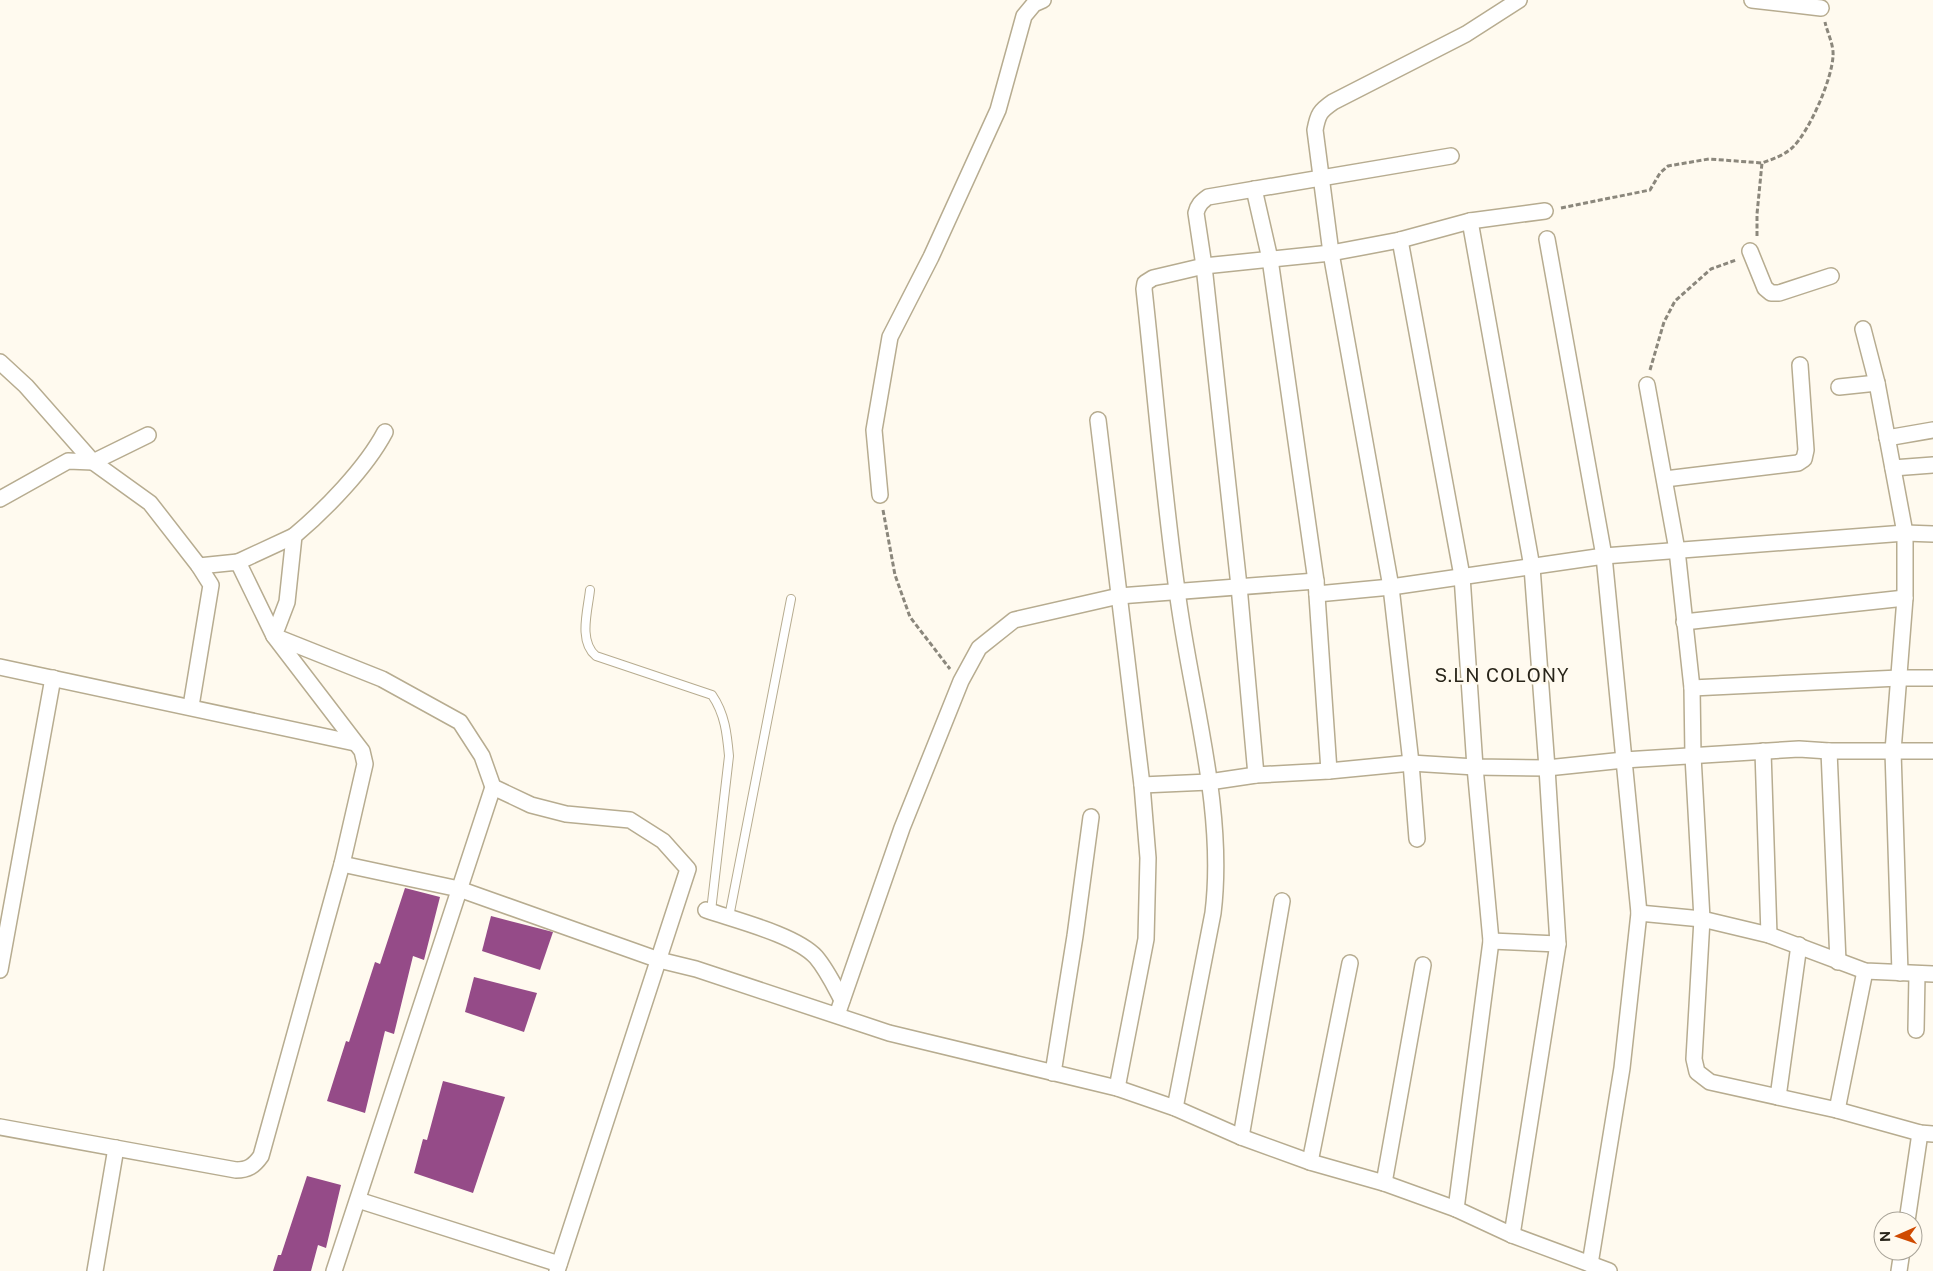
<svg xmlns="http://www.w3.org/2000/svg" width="1933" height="1271" font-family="'Public Sans',sans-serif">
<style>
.building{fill:#954b88}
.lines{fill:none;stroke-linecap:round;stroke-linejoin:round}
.lane-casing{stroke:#b7ac90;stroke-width:10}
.street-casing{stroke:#b7ac90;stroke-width:18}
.path{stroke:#8b877c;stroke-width:3;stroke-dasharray:5 2.5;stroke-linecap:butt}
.lane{stroke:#fff;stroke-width:8}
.street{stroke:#fff;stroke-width:15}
.labels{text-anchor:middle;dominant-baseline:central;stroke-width:5;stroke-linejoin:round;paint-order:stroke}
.quarter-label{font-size:19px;letter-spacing:1px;fill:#282419;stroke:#fffaef}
</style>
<rect width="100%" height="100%" fill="#fffaef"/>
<g class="building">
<polygon points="405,888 440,897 424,960 413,956 394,1034 385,1031 365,1113 327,1101 346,1041 349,1042 375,962 380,964"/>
<polygon points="491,916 553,932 540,970 482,951"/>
<polygon points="474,977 537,993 524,1032 465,1012"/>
<polygon points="443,1081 505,1097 473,1193 414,1173 423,1139 427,1140"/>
<polygon points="307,1176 341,1185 326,1248 318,1245 311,1271 273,1271 278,1255 281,1255"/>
</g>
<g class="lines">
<defs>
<g id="lane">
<path d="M590,590C588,610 578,641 596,656L712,695C725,714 727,734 729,756L711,911"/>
<polyline points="729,917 791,599"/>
</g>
<g id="street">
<polyline points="1752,0 1821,8"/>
<polyline points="1254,189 1270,259 1316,581 1329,771"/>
<polyline points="1470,221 1532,567 1547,768 1558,944 1512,1235"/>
<polyline points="1547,239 1604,556 1639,913 1622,1068 1590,1264"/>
<polyline points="1400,240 1462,576 1475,767 1491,941 1456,1209"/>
<polyline points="1750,251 1765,288 1771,293 1779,293 1831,276"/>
<polyline points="1863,329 1877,383 1905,533 1905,598 1893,751 1900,973"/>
<polyline points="0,362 26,386 93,462 150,503 199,566 211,585 191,706"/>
<polyline points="1647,385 1677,550 1692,688 1693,756 1702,919 1694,1059 1697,1072 1710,1082 1837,1110 1920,1133 1933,1134"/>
<polyline points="1839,387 1877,383"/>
<polyline points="1098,420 1142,785 1148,858 1146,939 1117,1088"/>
<path d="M385,432C366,468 325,510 294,536L287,602L274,636L382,679L460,722L482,756L493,787L531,805L566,814L630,820L663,841L688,869L557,1271"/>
<polyline points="1887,438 1933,430"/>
<polyline points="1893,468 1933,465"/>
<polyline points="1665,479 1798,463 1804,459 1806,450 1800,365"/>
<polyline points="880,495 874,430 890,337 931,257 998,110 1024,16 1034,4 1043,0"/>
<polyline points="0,499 68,461 93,462 148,435"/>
<polyline points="238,562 294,536"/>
<polyline points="1317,594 1391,587 1604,556 1905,533 1933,534"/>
<polyline points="1684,622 1905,598"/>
<polyline points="0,667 355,743"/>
<polyline points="1692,688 1899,678 1933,678"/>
<polyline points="1763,751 1769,935"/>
<polyline points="1829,751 1838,962"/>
<path d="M1256,775L1239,586L1204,266L1196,213C1198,205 1201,202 1208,197L1451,156"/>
<polyline points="1142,785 1209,782 1256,775 1329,771 1411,763 1475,767 1547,768 1624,760 1799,749 1829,751 1933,751"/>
<path d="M1417,839L1411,763L1391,587L1331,253L1315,130C1318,114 1320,111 1333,102L1466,34L1519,0"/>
<polyline points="342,864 459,889 659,960 696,969 889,1033 1117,1088 1175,1108 1241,1137 1310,1162 1384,1183 1456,1209 1512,1235 1609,1271"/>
<path d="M706,910C735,920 796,935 816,957C827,970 834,985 842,1000"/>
<polyline points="1639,913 1702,919 1769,935 1865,971 1933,974"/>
<polyline points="1491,941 1558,944"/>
<polyline points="0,970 53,678"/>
<polyline points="837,1015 902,828 961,681 979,648 1014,620 1119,596 1316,581"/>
<polyline points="1916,1030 1917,974"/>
<polyline points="1053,1073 1075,936 1091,817"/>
<polyline points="1778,1097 1799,945"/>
<path d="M1175,1108L1213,913C1226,807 1190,695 1177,590C1163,490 1155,389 1144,289L1145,283L1153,278L1204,266L1331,253L1400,240L1470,221L1545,211"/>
<polyline points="1837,1110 1865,971"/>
<path d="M0,1127L236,1170C248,1170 254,1166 261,1156L342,864L365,764L362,751L274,636L238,562L199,566"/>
<polyline points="1241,1137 1282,901"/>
<polyline points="1310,1162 1350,963"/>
<polyline points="1384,1183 1423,965"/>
<polyline points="358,1200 559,1264"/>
<polyline points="1907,1221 1920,1133"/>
<polyline points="95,1271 116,1148"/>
<polyline points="334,1271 493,787"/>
<polyline points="1899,1271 1902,1251"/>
</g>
</defs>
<use href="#lane" class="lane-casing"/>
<use href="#street" class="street-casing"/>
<g class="path">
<polyline points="1561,208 1650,190 1660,173 1668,166 1709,159 1762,163"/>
<path d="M1757,236V214L1762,163C1773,159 1785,155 1793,147C1810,130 1832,79 1833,56C1834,45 1827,32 1825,22"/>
<polyline points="1650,370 1664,322 1675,301 1711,269 1736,260"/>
<polyline points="883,510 895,575 910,617 950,669"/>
</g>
<use href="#lane" class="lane"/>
<use href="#street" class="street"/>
</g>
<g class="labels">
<g class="quarter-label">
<text x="1502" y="675">S.LN COLONY</text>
</g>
</g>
<g transform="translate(1898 1236) rotate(268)"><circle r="24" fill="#fffaef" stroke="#a9a499"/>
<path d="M0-4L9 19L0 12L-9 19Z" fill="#cf4a00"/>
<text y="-8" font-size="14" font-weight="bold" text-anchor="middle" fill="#282419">N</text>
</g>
</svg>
